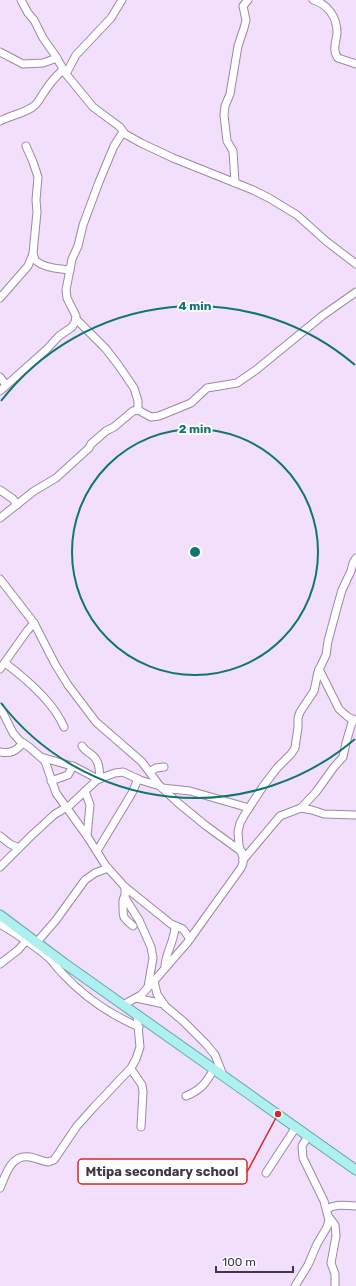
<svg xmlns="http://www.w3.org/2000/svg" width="356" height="1286" font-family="Rubik,sans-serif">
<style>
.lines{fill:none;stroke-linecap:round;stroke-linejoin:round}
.minor-casing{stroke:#9c87a7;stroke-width:9}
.major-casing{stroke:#63a9ad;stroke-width:11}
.minor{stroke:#fff;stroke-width:7}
.major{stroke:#adf0ef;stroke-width:9}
.ring{fill:none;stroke:#0f766e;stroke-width:2}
.centre{fill:#0f766e;stroke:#fff;stroke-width:2}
.ring-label{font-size:12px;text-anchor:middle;font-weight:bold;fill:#0f766e;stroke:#fff;stroke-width:4;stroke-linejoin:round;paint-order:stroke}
.leader{fill:none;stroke:#d62828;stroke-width:1.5}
.callout-dot{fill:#d62828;stroke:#fff;stroke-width:1.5}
.callout{fill:#fff;stroke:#d62828;stroke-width:1.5}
.callout-label{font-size:13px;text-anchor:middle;font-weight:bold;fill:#413845}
</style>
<rect width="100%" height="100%" fill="#f2dffb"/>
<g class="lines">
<defs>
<g id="minor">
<polyline points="21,0 28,13 34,20 43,38 55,55 66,74 93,107 120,127 125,134 141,143 173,158 253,190 269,198 297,215 326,241 356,264"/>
<path d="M313,0C328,4 337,17 337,33C336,43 332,50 338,58L356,64"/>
<polyline points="0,52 23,64 43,63 57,58"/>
<polyline points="66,74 76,55 111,18 122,0"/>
<path d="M0,121C11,115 26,113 34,106C39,102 41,96 45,91C50,83 56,76 63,70"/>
<path d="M26,146L33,162L38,177L36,200L37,212L33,253L35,260C44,268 59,269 70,270"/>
<polyline points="235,183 233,151 227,141 224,115 225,106 230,94 238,46 244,28 246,20 243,6 248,0"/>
<polyline points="0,298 28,266 33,254"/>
<polyline points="76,319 106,349 119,366 134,388 138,401 138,410"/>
<polyline points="0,377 6,385"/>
<polyline points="0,391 47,349 59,336 72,327 75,322 76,316 67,298 66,290 72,259 78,246 83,225 99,182 114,146 123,132"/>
<polyline points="0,490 13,499 17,505"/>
<polyline points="0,518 34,491 56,478 89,448 91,444 106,431 114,427 133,411 138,410 151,417 159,416 191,403 207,388 237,383 256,370 322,316 356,292"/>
<polyline points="0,579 34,623 55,664 68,685 96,722 142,762 159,785 177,802 205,825 242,852"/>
<path d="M5,663C25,678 54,703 64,727"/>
<polyline points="0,669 27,631 34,623"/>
<polyline points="319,669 339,709 348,717 356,721"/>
<polyline points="0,707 13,733 20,741 29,747 45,761 56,793 87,836 106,866 125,887 171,924 183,929 190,939"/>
<path d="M82,746C85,751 88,752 92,755C100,761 99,770 100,779"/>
<path d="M0,752C11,754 16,751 23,743"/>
<polyline points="41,757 75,767 98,779"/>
<polyline points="150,772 156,768 164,767"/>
<polyline points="51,781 68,775 73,766"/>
<polyline points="162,788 190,791 249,808"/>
<polyline points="85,791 90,805 87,836"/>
<polyline points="67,808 98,779 115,773 123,772 140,780 160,786"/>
<polyline points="301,808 312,810 324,814 356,815"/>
<polyline points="0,836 10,844 19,848"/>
<polyline points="97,851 132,793 138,779"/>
<polyline points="243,860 280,816 301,808 316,792 334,767 343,757 346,743 353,719"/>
<polyline points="0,867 32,835 55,814 67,807"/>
<polyline points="125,887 125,898 139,920 151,947 153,958 148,987"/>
<path d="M125,896C122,900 123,901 123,906C123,919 123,917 133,926"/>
<path d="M0,924C17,935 35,945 50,959C54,963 58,969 62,973C85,998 109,1014 139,1027"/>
<polyline points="37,942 56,920 85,880 95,873 108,868"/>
<polyline points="0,964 18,950 26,941"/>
<path d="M165,967C165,953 175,941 175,926"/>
<polyline points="154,981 157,994 165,1006 183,1021 206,1044 215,1055 223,1075"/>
<polyline points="136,998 164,1004"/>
<polyline points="123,1005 141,995 154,981 187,943 241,868 243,863 243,857 239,846 238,832 240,823 245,814 264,785 277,768 291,754 295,748 298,727 298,718 300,712 314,691 318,672 326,655 328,641 338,604 342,590 351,571 353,563 356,558"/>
<polyline points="131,1069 142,1085 143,1092 141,1127"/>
<path d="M186,1096C201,1090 206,1083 214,1069"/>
<polyline points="266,1173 296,1127"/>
<path d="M0,1188C6,1174 11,1154 30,1157C36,1158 41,1161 48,1162L54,1160L77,1126L94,1107L131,1068L136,1059L140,1047L137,1015"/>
<path d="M327,1209C336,1203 345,1206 356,1206"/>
<polyline points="329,1217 335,1225 336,1236 331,1263 335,1274 335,1285"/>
<polyline points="295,1286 308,1265 317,1244 327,1227 329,1220 324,1201 303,1158 302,1146 307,1138 311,1138"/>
</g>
<polyline id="major" points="0,915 64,963 356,1170"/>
</defs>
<use href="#minor" class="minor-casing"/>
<use href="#major" class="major-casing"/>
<use href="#minor" class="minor"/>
<use href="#major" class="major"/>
</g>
<g class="ring">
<circle cx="195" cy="552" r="123"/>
<path d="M355 739A246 246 0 0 1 1 703M1 401A246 246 0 0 1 355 365"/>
</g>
<circle cx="195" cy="552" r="6" class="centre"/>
<g class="ring-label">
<text x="195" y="310">4 min</text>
<text x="195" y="433">2 min</text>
</g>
<path class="leader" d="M278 1114L247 1172"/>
<circle class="callout-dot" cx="278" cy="1114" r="4"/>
<rect class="callout" x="78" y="1159" width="169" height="25" rx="4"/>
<g class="callout-label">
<text x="162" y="1176">Mtipa secondary school</text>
</g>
<path d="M216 1266v6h77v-6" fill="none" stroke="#413845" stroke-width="2"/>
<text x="222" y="1266" font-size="12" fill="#413845" stroke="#ffffff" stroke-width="3" paint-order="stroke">100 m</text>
</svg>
